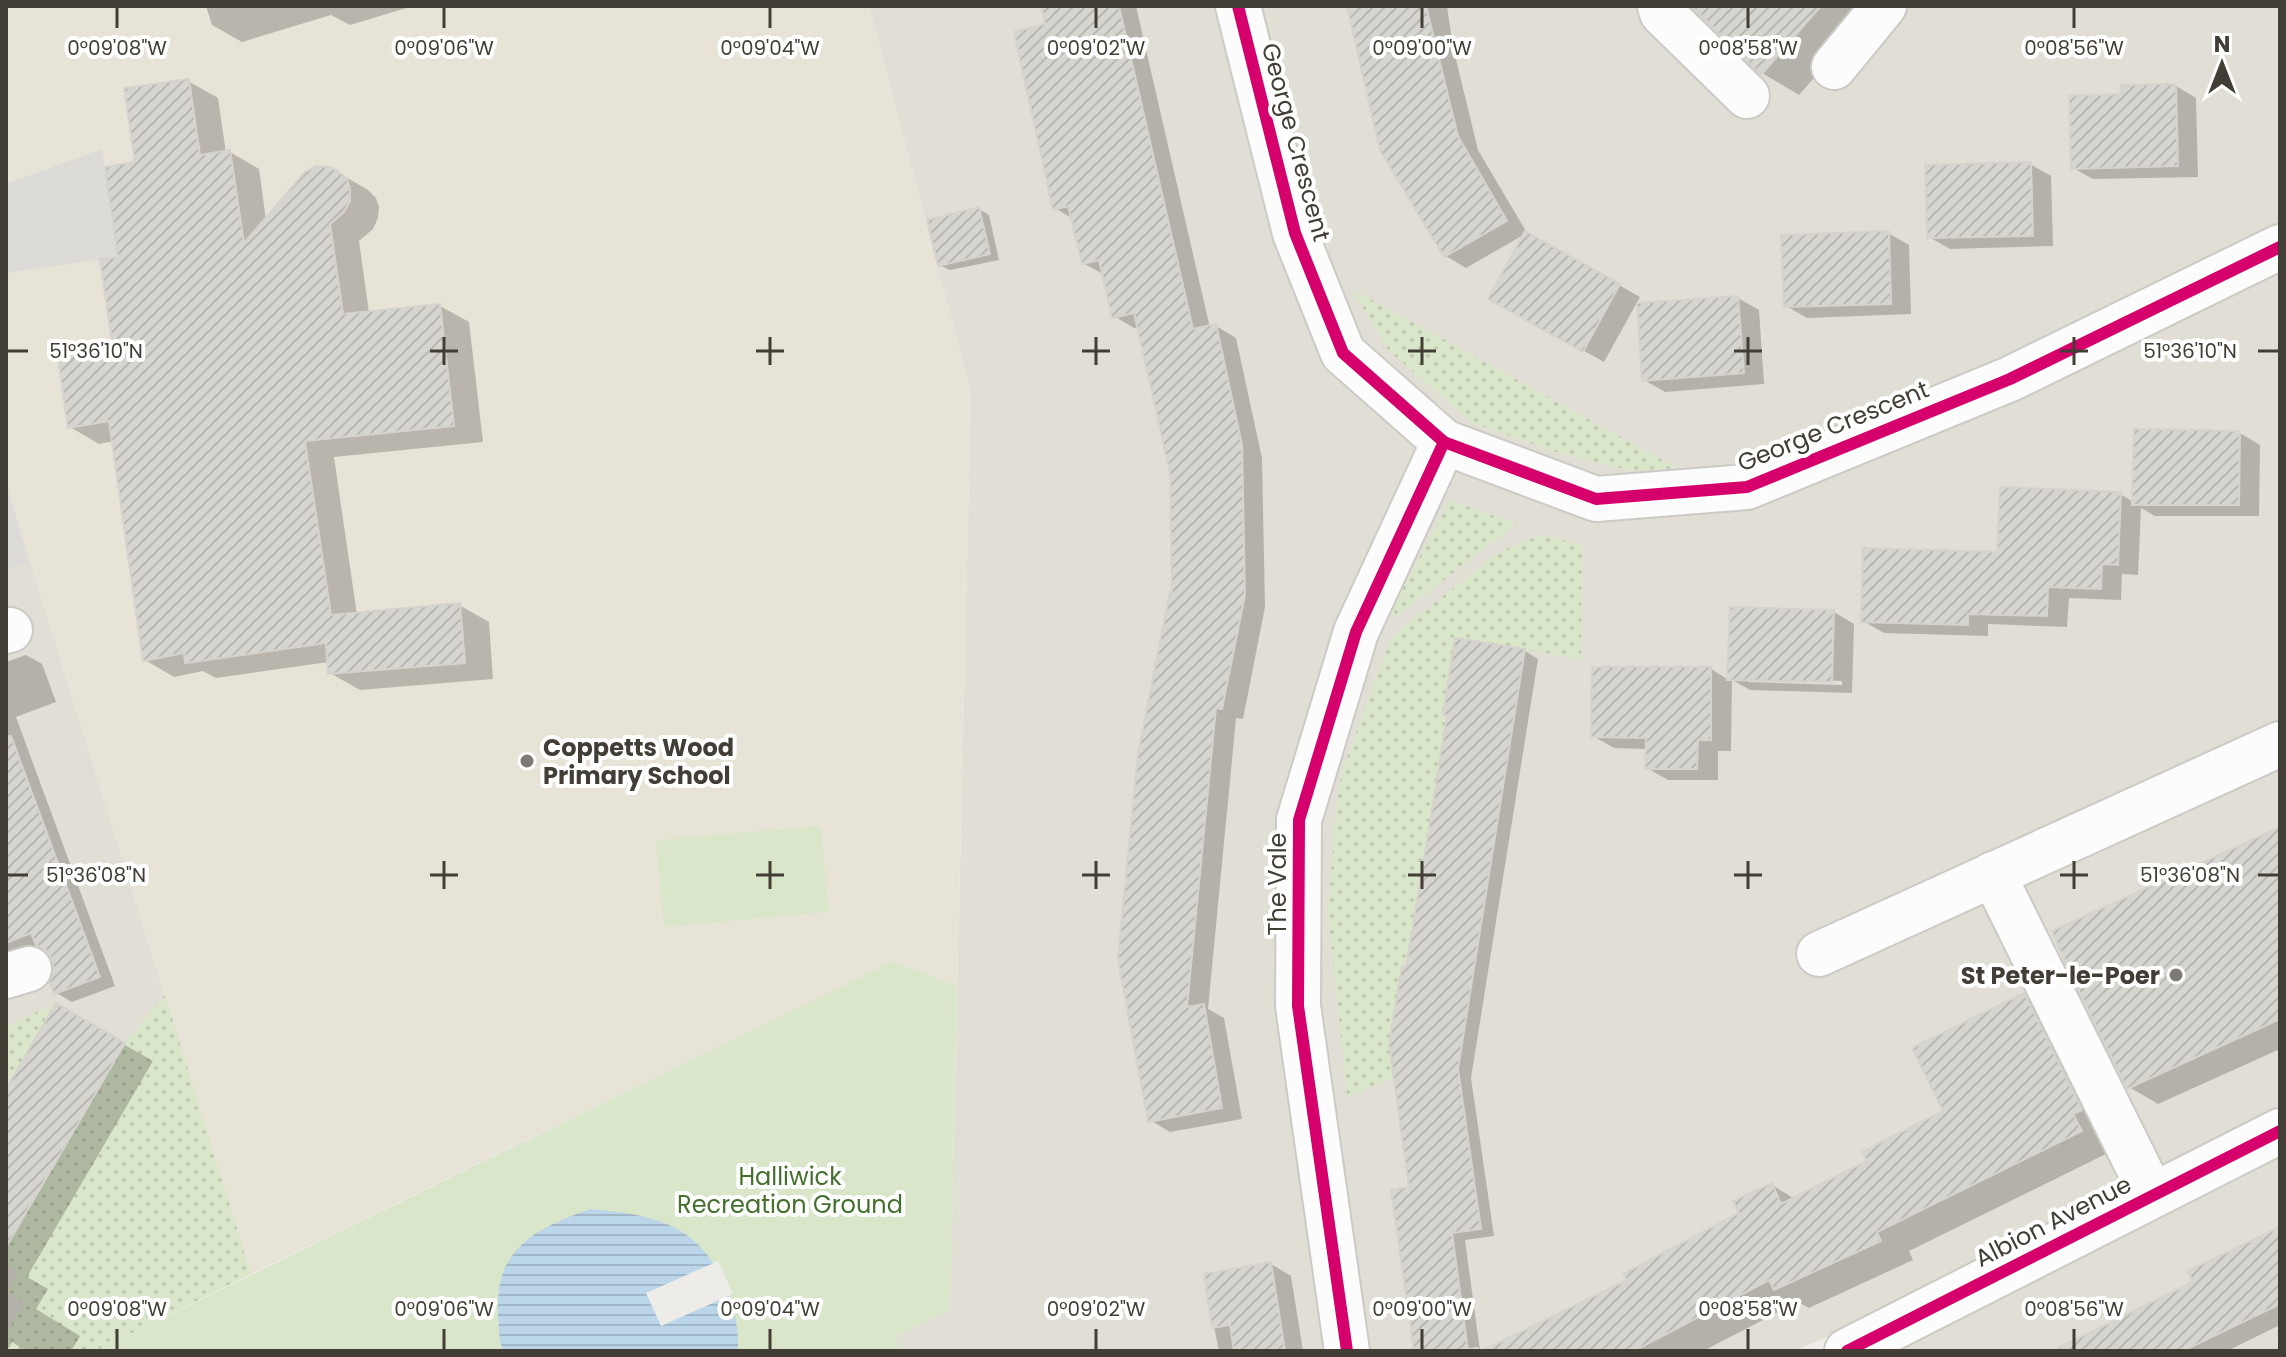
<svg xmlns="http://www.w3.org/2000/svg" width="2286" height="1357" font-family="Poppins,sans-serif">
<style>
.residential{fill:#e1ded5}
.education{fill:#e8e3d7}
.grass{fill:url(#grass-dots)}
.park{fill:#dae6c9}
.parking{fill:#dddbd7}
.water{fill:url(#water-rules)}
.pier{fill:#eeece8}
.shadow{fill:#0003;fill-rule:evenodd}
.building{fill:url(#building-hatch);stroke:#d6d3ce;stroke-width:2}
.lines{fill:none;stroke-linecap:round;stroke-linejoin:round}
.minor-casing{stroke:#cccac5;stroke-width:48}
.minor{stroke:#fcfcfc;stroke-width:44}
.cycleway-casing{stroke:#fff;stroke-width:17}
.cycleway{stroke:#d6006c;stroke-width:12}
.ticks{fill:none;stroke:#423d35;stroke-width:3}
.poi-dot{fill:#7e7a74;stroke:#fff;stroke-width:3}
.labels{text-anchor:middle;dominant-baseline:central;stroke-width:8;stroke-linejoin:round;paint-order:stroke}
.street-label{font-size:24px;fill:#423d35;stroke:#fff}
.poi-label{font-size:24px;font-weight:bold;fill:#423d35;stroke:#fff;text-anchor:start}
.park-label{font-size:24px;fill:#446f2d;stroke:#fff}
.ticks-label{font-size:20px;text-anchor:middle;fill:#423d35;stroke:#fff;stroke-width:8;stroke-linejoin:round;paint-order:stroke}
</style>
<defs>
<pattern id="grass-dots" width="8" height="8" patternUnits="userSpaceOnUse" patternTransform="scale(2)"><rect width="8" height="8" fill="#dae6c9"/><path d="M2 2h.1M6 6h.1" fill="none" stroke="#bcc6ad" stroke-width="1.8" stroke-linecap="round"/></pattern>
<pattern id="water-rules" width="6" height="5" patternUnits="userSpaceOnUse" patternTransform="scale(2)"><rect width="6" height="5" fill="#bbd5e9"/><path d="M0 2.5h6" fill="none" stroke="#a2b8c8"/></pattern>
<pattern id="building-hatch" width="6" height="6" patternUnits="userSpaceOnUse" patternTransform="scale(2)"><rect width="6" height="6" fill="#d7d5d0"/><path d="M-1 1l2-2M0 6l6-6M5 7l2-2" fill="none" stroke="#bab8b3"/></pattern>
</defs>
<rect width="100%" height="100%" fill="#eeece8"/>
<g class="residential">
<polygon points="869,6 2280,6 2280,1351 1878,1351 2142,1200 1794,1351 902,1351 895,1337 950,1310 971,393"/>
<polygon points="6,484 251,1274 6,1351"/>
</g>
<polygon class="education" points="6,6 869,6 971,393 957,986 893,961 251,1274 6,484"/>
<g class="grass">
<polygon points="1352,289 1677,468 1633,471 1556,452 1472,423 1389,351"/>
<polygon points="1450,500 1516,524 1395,618 1389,615"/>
<polygon points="1541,535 1582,545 1581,659 1456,638 1447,715 1407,967 1395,1077 1347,1097 1328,912 1337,798 1343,769 1389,643 1397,632 1501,551"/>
<polygon points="165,995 251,1274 96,1351 6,1351 6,1334 25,1302 7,1291 19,1271 6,1263 6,1247 125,1043"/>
<polygon points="56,1003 6,1089 6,1026"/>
</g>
<g class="park">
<polygon points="821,826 829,912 664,927 656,840"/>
<polygon points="893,961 957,986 950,1310 895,1337 902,1351 96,1351"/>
</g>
<g class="parking">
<polygon points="102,149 118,257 6,273 6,184"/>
<polygon points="6,484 30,562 6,571"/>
</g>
<path class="water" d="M590,1209C653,1215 697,1222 725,1285C734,1306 739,1328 738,1351H503C498,1339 499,1326 498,1313C495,1248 535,1229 590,1209Z"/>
<polygon class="pier" points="718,1261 733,1294 661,1326 646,1293"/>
<g class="shadow">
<polygon points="206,6 413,6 350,25 331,15 242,42 212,25"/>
<polygon points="1043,6 1136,6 1210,328 1216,326 1236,338 1262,458 1265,607 1243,719 1236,718 1208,1009 1224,1018 1242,1119 1170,1132 1150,1120 1174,595 1172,473 1140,327 1134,328 1114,316 1103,274 1083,263 1073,219 1055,208 1048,26"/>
<polygon points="1349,6 1447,6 1453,47 1478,150 1527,233 1466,268 1446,256"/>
<polygon points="1699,6 1877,6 1799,95 1762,73"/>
<polygon points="188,81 218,98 226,153 230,152 259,169 266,220 337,172 368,190 376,198 379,207 378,218 373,229 359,241 369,313 440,306 469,322 483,442 334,457 357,615 459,605 489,622 493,679 360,690 330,673 329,662 216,678 203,671 174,677 145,660 114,441 99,444 70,427 115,351 120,259 137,164"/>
<polygon points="2176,86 2196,98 2198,177 2093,179 2073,168 2123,96"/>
<polygon points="2030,164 2051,176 2053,246 1950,249 1929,237"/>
<polygon points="979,209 989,215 999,260 950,270 939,265"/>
<polygon points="1888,233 1909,245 1911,314 1807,318 1786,306"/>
<polygon points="1528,234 1640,297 1604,362 1490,298"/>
<polygon points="1738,298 1759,310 1764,384 1665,392 1644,380"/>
<polygon points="2240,433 2260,445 2259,516 2155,516 2141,508 2138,575 2122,574 2121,600 2069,598 2067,627 1988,624 1988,636 1884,633 1863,621 2120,494 2134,502"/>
<path d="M1834,612L1854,624L1852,693L1750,690L1732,680L1731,751H1718V780H1668L1647,768V749L1614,748L1593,736L1711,669L1729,680ZM1748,678L1842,681V685L1748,682Z"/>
<polygon points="1457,640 1525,651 1538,659 1471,1078 1494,1236 1465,1240 1480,1351 1478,1347 1453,1351 1417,1351 1408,969 1449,716"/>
<polygon points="26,655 42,664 56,702 16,717 115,986 72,1002 55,992 55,962 48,950 40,945 13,956 6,951 6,662"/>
<polygon points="2280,829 2280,1049 2158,1104 2129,1087"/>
<polygon points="2024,996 2058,1015 2114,1150 1909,1251 1913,1260 1809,1308 1798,1302 1703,1351 1526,1351 1630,1281 1741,1214 1772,1185 1795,1199 1869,1162 1946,1112"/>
<polygon points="57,1006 153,1061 27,1277 48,1289 36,1309 80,1336 71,1351 27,1351 12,1342 9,1348 6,1346 6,1093"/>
<polygon points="2280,1229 2280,1325 2227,1351 2077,1351 2196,1283"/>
<polygon points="1271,1264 1291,1276 1303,1351 1219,1351 1214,1327"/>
</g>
<g class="building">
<polygon points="1041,6 1119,6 1193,329 1216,324 1242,445 1245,595 1222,709 1216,708 1187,1007 1204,1004 1222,1108 1148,1122 1118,959 1138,754 1170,592 1172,592 1170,473 1134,313 1112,318 1099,260 1082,264 1068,206 1053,210 1014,32 1045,24"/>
<polygon points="1347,6 1426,6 1458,136 1507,221 1444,257 1380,150"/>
<polygon points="1691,6 1821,6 1761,75"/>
<polygon points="189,79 200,155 230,150 244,243 305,172 316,166 330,167 338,171 347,179 350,189 350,201 344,212 330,224 343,314 440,304 454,426 305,441 331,615 460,603 465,663 328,674 326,643 185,663 184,653 143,661 109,421 68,428 58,357 113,349 100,259 118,257 105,167 135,162 124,88"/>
<polygon points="2176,84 2178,166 2071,169 2069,96 2121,94 2121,85"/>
<polygon points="2031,162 2033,236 1927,238 1925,165"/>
<polygon points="979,207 990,254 938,266 927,220"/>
<polygon points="1525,231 1620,284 1583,352 1488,299"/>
<polygon points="1889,231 1891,304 1784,307 1781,235"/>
<polygon points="1738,296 1744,373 1642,381 1637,303"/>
<polygon points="2134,429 2240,431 2239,505 2132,505"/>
<polygon points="2000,487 2121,492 2118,565 2102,564 2101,589 2048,587 2047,616 1968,614 1968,625 1861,622 1863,548 1997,552"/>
<polygon points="1730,607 1834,610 1832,682 1727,680"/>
<polygon points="1455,638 1525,649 1458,1069 1481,1229 1452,1233 1468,1351 1414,1351 1391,1190 1409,1187 1389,1044 1402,966 1406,967 1427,841 1447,715 1443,715"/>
<polygon points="1592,667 1711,667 1711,740 1698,740 1697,769 1645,769 1646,738 1591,737"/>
<polygon points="11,736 100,977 54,994 49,982 53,974 53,961 47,951 36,945 31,933 6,943 6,737"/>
<polygon points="2280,827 2280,1019 2127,1089 2069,971 2052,931"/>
<polygon points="2024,993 2082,1110 2073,1114 2082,1131 1877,1232 1881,1241 1774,1290 1769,1280 1634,1351 1482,1351 1627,1280 1623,1274 1739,1213 1733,1201 1772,1183 1781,1204 1867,1161 1862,1152 1943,1111 1912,1048"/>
<polygon points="56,1003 125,1043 6,1247 6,1089"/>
<polygon points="2280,1227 2280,1304 2183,1351 2052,1351 2193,1282 2188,1271"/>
<polygon points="1271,1262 1285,1351 1234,1351 1230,1325 1212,1328 1204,1274"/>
</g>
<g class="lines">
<defs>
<g id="minor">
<polyline points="1238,6 1295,233 1343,353 1444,442 1596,499 1747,487 2010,379 2280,247"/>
<polyline points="1660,6 1662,13 1747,96"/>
<polyline points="1834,67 1884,6"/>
<polyline points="6,631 10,630"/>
<polyline points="1993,874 2152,1195"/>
<polyline points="1819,954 2280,744"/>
<polyline points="6,976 29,969"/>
<polyline points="1347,1351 1298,1006 1299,820 1356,632 1444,442"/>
<polyline points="1847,1351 2280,1131"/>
</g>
</defs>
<use href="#minor" class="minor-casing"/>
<use href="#minor" class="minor"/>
<defs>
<g id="cycleway">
<polyline points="1238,6 1295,233 1343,353 1444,442 1596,499 1747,487 2010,379 2280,247"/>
<polyline points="1347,1351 1298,1006 1299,820 1356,632 1444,442"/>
<polyline points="1847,1351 2280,1131"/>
</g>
</defs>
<use href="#cycleway" class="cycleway-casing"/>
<use href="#cycleway" class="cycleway"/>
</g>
<path class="ticks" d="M117,8V28M444,8V28M770,8V28M1096,8V28M1422,8V28M1748,8V28M2074,8V28M444,337V365M770,337V365M1096,337V365M1422,337V365M1748,337V365M2074,337V365M8,351H28M430,351H458M756,351H784M1082,351H1110M1408,351H1436M1734,351H1762M2060,351H2088M2258,351H2278M444,861V889M770,861V889M1096,861V889M1422,861V889M1748,861V889M2074,861V889M8,875H28M430,875H458M756,875H784M1082,875H1110M1408,875H1436M1734,875H1762M2060,875H2088M2258,875H2278M117,1329V1349M444,1329V1349M770,1329V1349M1096,1329V1349M1422,1329V1349M1748,1329V1349M2074,1329V1349"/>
<g class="poi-dot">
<circle cx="527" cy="761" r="8"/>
<circle cx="2176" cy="975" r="8"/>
</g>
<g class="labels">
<g class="street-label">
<text transform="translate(1296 142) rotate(75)">George Crescent</text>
<text transform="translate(1833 426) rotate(-22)">George Crescent</text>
<text transform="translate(1277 884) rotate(-90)">The Vale</text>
<text transform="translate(2053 1221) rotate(-27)">Albion Avenue</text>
</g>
<g class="poi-label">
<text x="543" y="747">Coppetts Wood<tspan x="543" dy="28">Primary School</tspan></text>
<text x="2160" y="975" text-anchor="end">St Peter-le-Poer</text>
</g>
<g class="park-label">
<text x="790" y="1176">Halliwick<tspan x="790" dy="28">Recreation Ground</tspan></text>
</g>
</g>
<g class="ticks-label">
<text x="117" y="55">0°09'08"W</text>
<text x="444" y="55">0°09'06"W</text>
<text x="770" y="55">0°09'04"W</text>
<text x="1096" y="55">0°09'02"W</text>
<text x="1422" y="55">0°09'00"W</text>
<text x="1748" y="55">0°08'58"W</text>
<text x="2074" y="55">0°08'56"W</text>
<text x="96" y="358">51°36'10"N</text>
<text x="2190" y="358">51°36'10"N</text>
<text x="96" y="882">51°36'08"N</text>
<text x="2190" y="882">51°36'08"N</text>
<text x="117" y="1316">0°09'08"W</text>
<text x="444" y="1316">0°09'06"W</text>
<text x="770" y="1316">0°09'04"W</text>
<text x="1096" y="1316">0°09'02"W</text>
<text x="1422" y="1316">0°09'00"W</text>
<text x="1748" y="1316">0°08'58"W</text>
<text x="2074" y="1316">0°08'56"W</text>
</g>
<rect width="2286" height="1357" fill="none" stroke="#423d35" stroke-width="16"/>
<g transform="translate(2222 64)" stroke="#ffffff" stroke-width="6" paint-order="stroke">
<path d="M0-6L14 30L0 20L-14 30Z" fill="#423d35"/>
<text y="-12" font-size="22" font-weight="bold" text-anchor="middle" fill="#423d35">N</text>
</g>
</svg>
